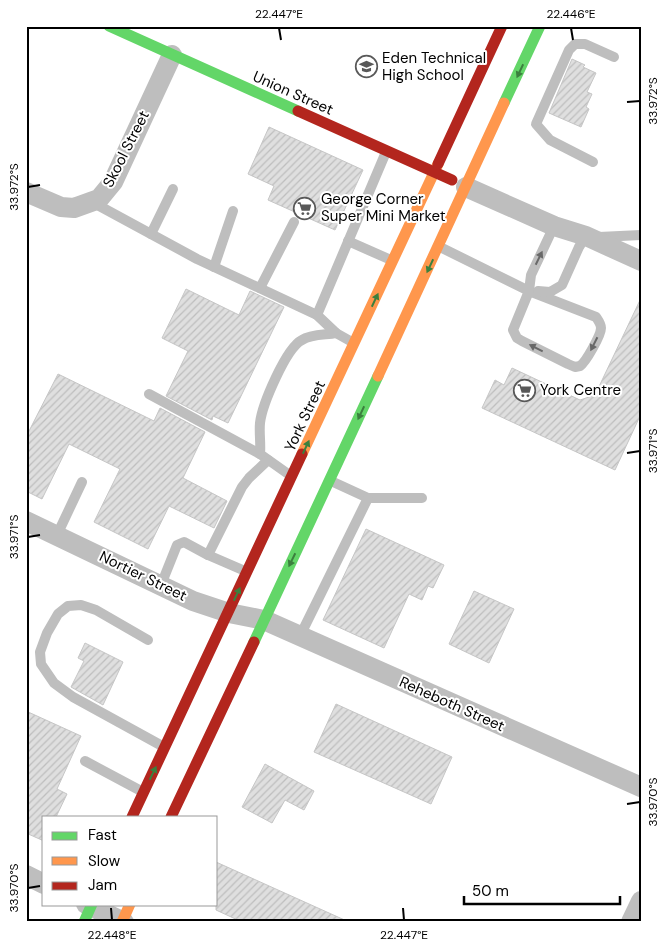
<svg xmlns="http://www.w3.org/2000/svg" width="667" height="948" font-family="'DM Sans',sans-serif">
<style>
.building{fill:url(#building-hatch);stroke:#c6c6c6}
.lines{fill:none;stroke-linecap:round;stroke-linejoin:round}
.lane{stroke:#bebebe;stroke-width:10}
.street{stroke:#bebebe;stroke-width:20}
.fast{stroke:#63d668;stroke-width:11}
.slow{stroke:#ff974d;stroke-width:11}
.jam{stroke:#b3261e;stroke-width:11}
.oneway{fill:#3b803e}
.oneway2{fill:#686868}
.ticks{fill:none;stroke:#000;stroke-width:2}
.labels{text-anchor:middle;dominant-baseline:central;stroke-width:4;stroke-linejoin:round;paint-order:stroke}
.poi-label{font-size:15px;fill:#000;stroke:#fff;text-anchor:start}
.street-label{font-size:15px;fill:#000;stroke:#fff}
.neatline{fill:none;stroke:#000;stroke-width:2}
.ticks-label{font-size:12px;text-anchor:middle;fill:#000}
</style>
<defs>
<pattern id="building-hatch" width="6" height="6" patternUnits="userSpaceOnUse" patternTransform="scale(1.25)"><rect width="6" height="6" fill="#dfdfdf"/><path d="M-1 1l2-2M0 6l6-6M5 7l2-2" fill="none" stroke="#bebebe"/></pattern>
</defs>
<rect width="100%" height="100%" fill="#fff"/>
<g class="building">
<polygon points="572,59 585,65 583,67 596,73 587,92 592,94 586,107 589,109 581,127 549,113"/>
<polygon points="269,127 363,170 335,230 268,200 274,186 248,174"/>
<polygon points="186,289 239,315 250,291 284,307 228,423 213,416 212,420 166,396 188,351 162,338"/>
<polygon points="641,298 641,414 615,470 482,408 495,380 504,385 512,368 580,400 595,395"/>
<polygon points="58,374 154,421 160,408 205,432 183,478 227,501 214,528 169,506 148,549 94,522 120,469 69,444 42,499 26,491 26,437"/>
<polygon points="366,529 444,565 433,588 428,586 422,600 409,594 384,648 323,620"/>
<polygon points="474,591 514,609 489,663 449,644"/>
<polygon points="85,643 123,662 103,705 71,687 84,661 78,658"/>
<polygon points="336,704 452,757 431,804 314,752"/>
<polygon points="26,711 81,736 57,789 67,794 56,817 44,817 44,841 26,833"/>
<polygon points="265,764 314,791 304,810 285,800 272,823 242,807"/>
<polygon points="216,862 349,922 242,922 216,910"/>
</g>
<g class="lines">
<g class="lane">
<polyline points="593,162 550,140 536,124 569,50 575,44 585,44 614,57"/>
<polyline points="92,202 197,259 317,315 336,333 352,342"/>
<polyline points="151,234 173,189"/>
<polyline points="599,237 641,235"/>
<polyline points="348,241 391,260"/>
<path d="M440,247L529,291L596,317C598,320 601,324 601,328C601,335 586,362 580,366L575,367L568,364L522,341L517,338L513,330L529,291L531,275L554,226"/>
<polyline points="214,267 233,211"/>
<polyline points="260,288 294,222"/>
<polyline points="538,291 550,292 562,285 579,247 586,236"/>
<polyline points="317,315 386,152"/>
<polyline points="149,394 260,454"/>
<path d="M291,476L260,454C261,444 259,433 260,423C262,405 286,348 302,340C311,334 326,335 336,333"/>
<polyline points="331,481 368,498 422,498"/>
<polyline points="57,535 82,482"/>
<polyline points="245,571 208,555 242,487 249,478 268,460"/>
<polyline points="161,585 177,545 184,542 208,555"/>
<polyline points="300,636 368,498"/>
<polyline points="148,640 96,610 81,605 68,606 58,614 47,633 40,652 41,664 54,683 73,697 164,747"/>
<polyline points="85,761 143,792"/>
</g>
<g class="street">
<polyline points="466,187 554,226 586,236 641,261"/>
<polyline points="26,192 61,207 74,208 99,199 113,182 172,55"/>
<polyline points="26,521 193,601 229,613 264,620 641,787"/>
<polyline points="26,875 44,884"/>
<polyline points="86,904 124,922"/>
<polyline points="631,922 641,901"/>
</g>
<g class="fast">
<polyline points="109,26 298,111"/>
<polyline points="504,103 540,26"/>
<polyline points="254,642 378,376"/>
<polyline points="84,922 92,904"/>
</g>
<g class="slow">
<polyline points="378,376 504,103"/>
<polyline points="302,454 438,164"/>
<polyline points="122,922 130,904"/>
</g>
<g class="jam">
<polyline points="298,111 452,180"/>
<polyline points="438,164 502,26"/>
<polyline points="132,817 302,454"/>
<polyline points="171,817 254,642"/>
</g>
</g>
<defs><path id="oneway-solid" d="M-6-.8H1V-3.2L6.5 0L1 3.2V.8H-6Z" transform="scale(1.25)"/></defs>
<g class="oneway">
<use href="#oneway-solid" transform="translate(520 71) rotate(115)"/>
<use href="#oneway-solid" transform="translate(430 266) rotate(115)"/>
<use href="#oneway-solid" transform="translate(375 300) rotate(-65)"/>
<use href="#oneway-solid" transform="translate(361 413) rotate(115)"/>
<use href="#oneway-solid" transform="translate(306 447) rotate(-65)"/>
<use href="#oneway-solid" transform="translate(292 560) rotate(116)"/>
<use href="#oneway-solid" transform="translate(237 594) rotate(-65)"/>
<use href="#oneway-solid" transform="translate(153 773) rotate(-64)"/>
</g>
<g class="oneway2">
<use href="#oneway-solid" transform="translate(539 258) rotate(-64)"/>
<use href="#oneway-solid" transform="translate(594 344) rotate(117)"/>
<use href="#oneway-solid" transform="translate(536 348) rotate(-153)"/>
</g>
<path class="ticks" d="M279,28L281,40M571,28L573,40M627,102L640,101M28,187L40,185M627,453L640,451M28,537L40,535M627,804L640,802M28,888L40,886M111,908L112,920M403,908L404,920"/>
<defs>
<symbol id="school-ring" viewBox="-11 -11 22 22"><circle r="9.5" fill="#fff" stroke="#595959" stroke-width="1.5"/><path d="M0-5L7-2L0 1L-7-2ZM-4 1L0 2.5L4 1V4Q0 6-4 4Z" fill="#595959"/></symbol>
<symbol id="supermarket-ring" viewBox="-11 -11 22 22"><circle r="9.5" fill="#fff" stroke="#595959" stroke-width="1.5"/><path d="M-6-5.5h2.5l.6 2H6L4.5 2H-2.5L-4.4-4H-6ZM-1.5 3.2a1.3 1.3 0 1 0 .1 0ZM3 3.2a1.3 1.3 0 1 0 .1 0Z" fill="#595959"/></symbol>
</defs>
<g fill-rule="evenodd">
<use href="#school-ring" x="354" y="54" width="25" height="25"/>
<use href="#supermarket-ring" x="292" y="196" width="25" height="25"/>
<use href="#supermarket-ring" x="512" y="378" width="25" height="25"/>
</g>
<g class="labels">
<g class="poi-label">
<text x="382" y="58">Eden Technical<tspan x="382" dy="17">High School</tspan></text>
<text x="321" y="199">George Corner<tspan x="321" dy="17">Super Mini Market</tspan></text>
<text x="540" y="390">York Centre</text>
</g>
<g class="street-label">
<text transform="translate(293 93) rotate(24)">Union Street</text>
<text transform="translate(126 149) rotate(-63)">Skool Street</text>
<text transform="translate(305 416) rotate(-65)">York Street</text>
<text transform="translate(143 576) rotate(26)">Nortier Street</text>
<text transform="translate(452 704) rotate(24)">Reheboth Street</text>
</g>
</g>
<rect width="667" height="948" fill="none" stroke="#ffffff" stroke-width="55"/>
<rect x="42" y="816" width="175" height="90" fill="#ffffff" stroke="#999999"/>
<rect x="52" y="832" width="25" height="8" fill="#63d668" stroke="#999999"/>
<text x="88" y="840" font-size="15" fill="#000000">Fast</text>
<rect x="52" y="857" width="25" height="8" fill="#ff974d" stroke="#999999"/>
<text x="88" y="866" font-size="15" fill="#000000">Slow</text>
<rect x="52" y="882" width="25" height="8" fill="#b3261e" stroke="#999999"/>
<text x="88" y="890" font-size="15" fill="#000000">Jam</text>
<path d="M464 896v8h156v-8" fill="none" stroke="#000000" stroke-width="2.5"/>
<text x="472" y="896" font-size="15" fill="#000000" stroke="#ffffff" stroke-width="4" paint-order="stroke">50 m</text>
<rect x="28" y="28" width="612" height="892" class="neatline"/>
<g class="ticks-label">
<text x="279" y="18">22.447°E</text>
<text x="571" y="18">22.446°E</text>
<text transform="translate(653 101) rotate(-90)" y="4">33.972°S</text>
<text transform="translate(14 187) rotate(-90)" y="4">33.972°S</text>
<text transform="translate(653 451) rotate(-90)" y="4">33.971°S</text>
<text transform="translate(14 537) rotate(-90)" y="4">33.971°S</text>
<text transform="translate(653 802) rotate(-90)" y="4">33.970°S</text>
<text transform="translate(14 888) rotate(-90)" y="4">33.970°S</text>
<text x="112" y="939">22.448°E</text>
<text x="404" y="939">22.447°E</text>
</g>
</svg>
